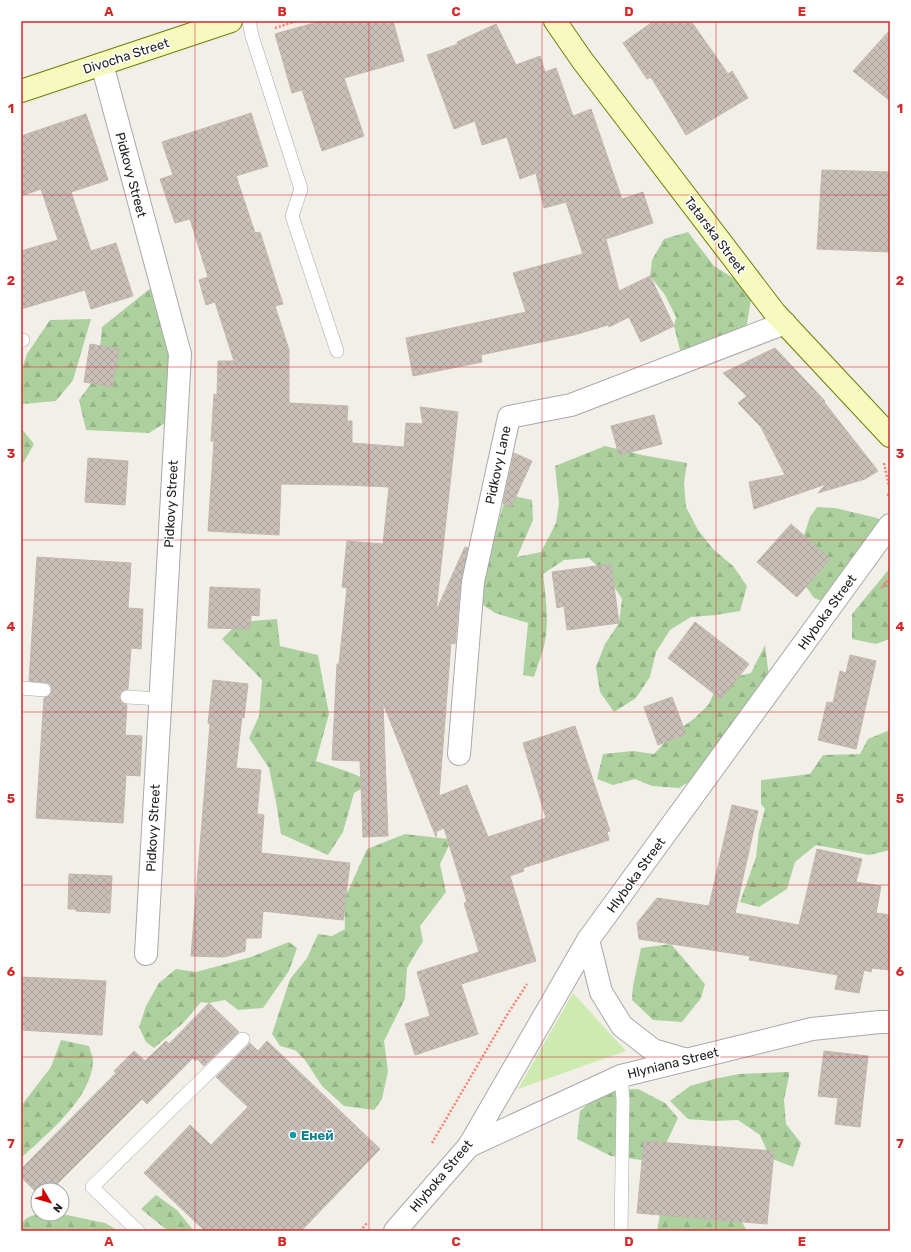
<svg xmlns="http://www.w3.org/2000/svg" width="911" height="1252" font-family="Rubik,sans-serif">
<style>
.grass{fill:#cdebb0}
.forest{fill:url(#forest-firs)}
.building{fill:url(#building-cross-hatch);stroke:#c4b6ab}
.lines{fill:none;stroke-linecap:round;stroke-linejoin:round}
.service-casing{stroke:#a9a9a9;stroke-width:14}
.minor-casing{stroke:#a9a9a9;stroke-width:24}
.secondary-casing{stroke:#707d05;stroke-width:24}
.path{stroke:#fa8072;stroke-width:2.5;stroke-dasharray:2 2;stroke-linecap:butt}
.service{stroke:#fff;stroke-width:13}
.minor{stroke:#fff;stroke-width:22}
.secondary{stroke:#f7fabf;stroke-width:22}
.grid{fill:none;stroke:#d62828;stroke-width:1;stroke-opacity:0.55}
.culture-dot{fill:#0f9aa8;stroke:#fff;stroke-width:1.5}
.labels{text-anchor:middle;dominant-baseline:central;stroke-width:3;stroke-linejoin:round;paint-order:stroke}
.street-label{font-size:13px;fill:#222;stroke:#fff}
.culture-label{font-size:13px;font-weight:bold;fill:#0d838f;stroke:#fff;text-anchor:start}
.neatline{fill:none;stroke:#d62828;stroke-width:1.5}
.grid-label{font-size:13px;text-anchor:middle;font-weight:bold;fill:#d62828}
</style>
<defs>
<pattern id="forest-firs" width="22" height="20" patternUnits="userSpaceOnUse"><rect width="22" height="20" fill="#add19e"/><path d="M5 1l3.5 6h-7zM16 11l3.5 6h-7z" fill="#95b388"/></pattern>
<pattern id="building-cross-hatch" width="8" height="8" patternUnits="userSpaceOnUse"><rect width="8" height="8" fill="#c7bfb8"/><path d="M0 0l8 8M0 8l8-8" fill="none" stroke="#aba49e"/></pattern>
</defs>
<rect width="100%" height="100%" fill="#f2efe9"/>
<polygon class="grass" points="573,993 626,1051 518,1089"/>
<g class="forest">
<polygon points="688,232 714,266 735,279 751,299 747,324 728,340 705,351 680,350 674,326 676,317 665,295 650,276 652,260 664,239"/>
<polygon points="152,287 167,329 176,416 149,433 86,430 79,400 95,378 100,348 102,327"/>
<polygon points="91,319 73,380 56,401 23,404 21,418 21,371 27,354 50,320"/>
<polygon points="21,428 34,444 21,467"/>
<path d="M605,446L642,455L687,463L684,483L686,507L698,530L713,549L733,566L747,586L740,611L716,615L691,617L670,630L656,652L650,677L636,698L614,712L600,692L596,667L605,644L619,623L622,599L608,577L589,558L564,560L543,574C546,599 550,625 543,650C540,659 537,668 534,677L523,675L528,623L495,613L479,602L486,533L499,520L508,489L518,497L532,500L533,520L517,557L541,552L556,523L559,503L555,466Z"/>
<polygon points="817,507 835,508 877,518 884,522 832,605 814,598 805,585 801,544 810,517"/>
<polygon points="890,568 890,639 876,644 852,639 852,614"/>
<polygon points="277,619 280,646 318,655 329,714 316,761 349,772 373,782 354,793 343,832 328,855 281,834 276,802 269,768 249,738 259,716 262,680 222,639 239,622"/>
<polygon points="765,645 769,677 716,764 679,788 652,786 635,779 613,785 597,779 603,754 633,751 654,754 674,733 695,718 709,704 719,681 751,673"/>
<polygon points="890,730 890,850 869,855 816,845 795,862 787,889 759,907 740,902 756,857 759,831 765,809 761,804 761,780 810,774 823,755 860,754 868,739"/>
<polygon points="405,834 448,839 451,841 440,864 446,892 420,926 423,941 407,968 405,999 384,1041 388,1071 382,1099 374,1110 344,1106 322,1086 305,1060 295,1050 280,1046 272,1034 290,979 307,958 318,934 332,936 345,929 344,900 367,849"/>
<polygon points="289,942 297,948 289,971 263,1008 238,1010 225,1000 209,1003 201,1002 184,1022 154,1048 146,1042 139,1027 146,1006 159,983 176,969 196,972 251,957"/>
<polygon points="671,944 705,984 701,998 682,1022 653,1020 632,1000 633,986 641,948"/>
<path d="M61,1040L89,1046C90,1051 93,1056 93,1061C92,1098 46,1135 21,1158V1106L51,1067Z"/>
<polygon points="789,1072 789,1076 784,1100 786,1124 801,1143 793,1167 770,1158 760,1135 738,1120 713,1121 688,1119 670,1101 690,1086 714,1079 739,1074"/>
<polygon points="638,1089 665,1103 678,1118 663,1150 649,1161 611,1156 577,1139 580,1111 604,1090"/>
<polygon points="156,1195 177,1210 194,1231 168,1231 141,1209"/>
<path d="M38,1214H62L105,1223L119,1231H21C21,1218 28,1217 38,1214Z"/>
<polygon points="660,1215 738,1215 747,1231 657,1231"/>
</g>
<g class="building">
<polygon points="321,21 393,21 404,61 344,78 364,136 322,151 302,90 292,93 275,34"/>
<polygon points="654,21 691,21 728,74 732,71 748,98 686,135 651,77 647,79 623,43"/>
<polygon points="496,24 516,65 540,56 545,72 556,68 573,116 591,109 622,199 643,192 653,223 606,239 619,291 650,276 674,326 641,342 629,317 609,327 608,325 574,335 481,355 482,362 413,376 406,338 526,312 513,273 583,254 566,202 544,208 536,173 520,179 507,137 482,145 475,121 454,129 427,55 458,44 457,42"/>
<polygon points="890,30 890,101 853,71"/>
<polygon points="251,113 268,166 236,176 255,233 260,232 283,304 275,306 289,350 289,403 348,406 347,421 352,421 352,443 404,447 406,423 423,424 420,407 458,412 436,611 465,547 468,548 461,581 455,644 451,643 439,796 467,785 488,837 546,818 523,743 575,726 610,831 607,832 609,840 523,868 524,871 510,876 536,961 461,984 478,1034 415,1055 405,1024 430,1016 417,972 479,952 464,903 467,902 444,828 437,831 436,837 383,703 388,836 363,837 360,761 332,760 337,664 339,664 347,588 342,587 347,541 383,544 389,487 346,485 281,484 279,535 208,531 214,441 211,441 214,394 217,395 218,361 234,361 215,302 206,305 199,280 208,277 190,219 175,223 160,179 173,175 162,142"/>
<polygon points="86,114 108,180 71,192 91,251 116,243 133,296 91,309 85,290 21,309 21,251 58,240 41,189 21,196 21,136"/>
<polygon points="822,170 890,172 890,252 817,249"/>
<polygon points="90,344 119,349 112,387 84,382"/>
<polygon points="775,348 825,401 824,402 878,471 865,479 818,493 826,484 754,509 749,482 785,475 761,427 738,403 747,396 723,373"/>
<polygon points="654,415 662,444 619,455 611,426"/>
<polygon points="514,453 532,461 511,507 503,503"/>
<polygon points="88,458 128,461 125,505 85,502"/>
<polygon points="791,524 830,559 797,597 757,562"/>
<polygon points="37,557 131,563 128,608 143,609 141,649 131,648 128,689 124,690 121,692 119,697 122,703 127,705 125,735 142,736 140,776 126,775 123,823 36,818 44,698 50,695 52,690 51,686 48,683 29,681"/>
<polygon points="611,564 619,623 567,630 564,606 557,608 552,572"/>
<polygon points="210,587 260,589 259,616 251,615 250,629 208,628"/>
<polygon points="695,622 749,664 721,699 668,658"/>
<polygon points="850,655 876,661 856,749 818,740 827,702 833,703 840,671 846,673"/>
<polygon points="213,680 248,684 244,718 242,717 236,768 261,770 257,814 264,815 261,853 350,863 343,920 263,911 261,938 246,938 245,951 224,957 191,956 210,724 208,723"/>
<polygon points="672,697 686,734 658,745 644,707"/>
<polygon points="732,805 758,811 735,913 799,925 817,849 862,859 856,882 881,886 876,913 890,915 890,970 872,968 871,972 864,970 859,993 835,989 838,975 749,960 750,956 639,939 637,923 657,898 709,906"/>
<polygon points="69,874 112,876 110,913 76,911 76,909 68,909"/>
<polygon points="21,977 106,981 102,1035 21,1030"/>
<polygon points="209,1003 239,1032 204,1066 197,1059 195,1061 193,1058 147,1104 142,1099 51,1190 38,1190 38,1194 21,1177 21,1169 116,1073 114,1071 134,1051 145,1061 166,1041 169,1044"/>
<polygon points="267,1041 380,1149 301,1231 205,1231 144,1173 190,1125 211,1145 248,1107 216,1077 250,1043 258,1051"/>
<polygon points="824,1051 868,1056 860,1127 835,1124 838,1098 818,1096"/>
<polygon points="644,1141 774,1151 767,1224 637,1213"/>
</g>
<g class="lines">
<defs>
<g id="service">
<polyline points="249,21 252,36 301,189 292,216 337,351"/>
<polyline points="21,341 23,340"/>
<polyline points="21,688 44,690"/>
<polyline points="127,697 160,699"/>
<polyline points="138,1231 92,1187 243,1039"/>
<polyline points="621,1231 623,1100 621,1076"/>
</g>
<g id="minor">
<polyline points="102,64 180,354 146,954"/>
<polyline points="459,754 473,582 509,417 571,405 785,323"/>
<polyline points="588,940 601,992 622,1026 653,1050 684,1059"/>
<polyline points="469,1146 621,1076 812,1029 880,1022 890,1022"/>
<polyline points="395,1231 469,1146 588,940 890,525"/>
</g>
<g id="secondary">
<polyline points="555,21 582,60 775,313 890,436"/>
<polyline points="21,91 231,21"/>
</g>
</defs>
<use href="#service" class="service-casing"/>
<use href="#minor" class="minor-casing"/>
<use href="#secondary" class="secondary-casing"/>
<g class="path">
<polyline points="275,28 297,21"/>
<polyline points="884,463 890,491 887,497"/>
<polyline points="881,588 890,578"/>
<polyline points="432,1143 507,1015 527,984"/>
<polyline points="360,1231 367,1223"/>
</g>
<use href="#service" class="service"/>
<use href="#minor" class="minor"/>
<use href="#secondary" class="secondary"/>
</g>
<path class="grid" d="M195,21V1231M369,21V1231M542,21V1231M716,21V1231M21,195H890M21,367H890M21,540H890M21,712H890M21,885H890M21,1057H890"/>
<circle class="culture-dot" cx="293" cy="1135" r="4"/>
<g class="labels">
<g class="street-label">
<text transform="translate(126 56) rotate(-18)">Divocha Street</text>
<text transform="translate(131 175) rotate(75)">Pidkovy Street</text>
<text transform="translate(715 235) rotate(53)">Tatarska Street</text>
<text transform="translate(498 465) rotate(-78)">Pidkovy Lane</text>
<text transform="translate(171 504) rotate(-87)">Pidkovy Street</text>
<text transform="translate(827 612) rotate(-54)">Hlyboka Street</text>
<text transform="translate(153 828) rotate(-87)">Pidkovy Street</text>
<text transform="translate(636 875) rotate(-54)">Hlyboka Street</text>
<text transform="translate(673 1063) rotate(-14)">Hlyniana Street</text>
<text transform="translate(441 1176) rotate(-50)">Hlyboka Street</text>
</g>
<g class="culture-label">
<text x="301" y="1135">Еней</text>
</g>
</g>
<rect width="911" height="1252" fill="none" stroke="#ffffff" stroke-width="44"/>
<g transform="translate(50 1202) rotate(128)"><circle r="19" fill="#ffffff" stroke="#a7a7a7"/>
<path d="M0-3L7 15L0 10L-7 15Z" fill="#d40000"/>
<text y="-6" font-size="11" font-weight="bold" text-anchor="middle" fill="#222222">N</text>
</g>
<rect x="22" y="22" width="867" height="1208" class="neatline"/>
<g class="grid-label">
<text x="109" y="16">A</text>
<text x="282" y="16">B</text>
<text x="456" y="16">C</text>
<text x="629" y="16">D</text>
<text x="802" y="16">E</text>
<text x="11" y="113">1</text>
<text x="900" y="113">1</text>
<text x="11" y="285">2</text>
<text x="900" y="285">2</text>
<text x="11" y="458">3</text>
<text x="900" y="458">3</text>
<text x="11" y="631">4</text>
<text x="900" y="631">4</text>
<text x="11" y="803">5</text>
<text x="900" y="803">5</text>
<text x="11" y="976">6</text>
<text x="900" y="976">6</text>
<text x="11" y="1148">7</text>
<text x="900" y="1148">7</text>
<text x="109" y="1246">A</text>
<text x="282" y="1246">B</text>
<text x="456" y="1246">C</text>
<text x="629" y="1246">D</text>
<text x="802" y="1246">E</text>
</g>
</svg>
